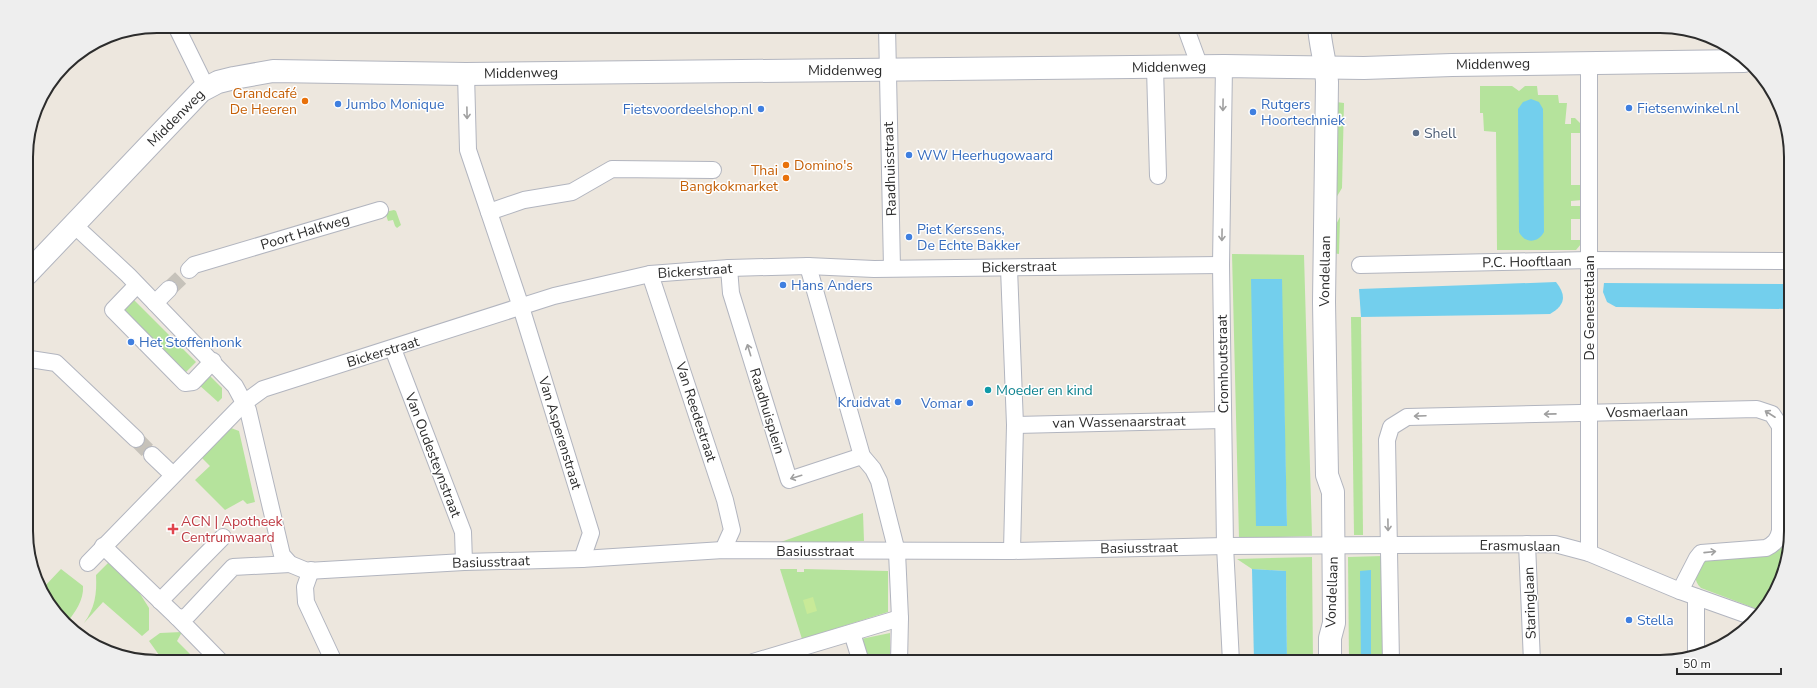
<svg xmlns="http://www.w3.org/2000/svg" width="1817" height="688" font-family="'Nunito Sans',sans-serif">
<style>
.green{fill:#b5e39c;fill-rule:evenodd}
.pitch{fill:#c8ea98}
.water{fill:#73cfed}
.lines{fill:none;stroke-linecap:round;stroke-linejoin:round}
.street-tunnel{stroke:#c6c2ba;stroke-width:16;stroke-dasharray:16 8;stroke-linecap:butt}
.street-casing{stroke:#b2b5bf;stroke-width:18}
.secondary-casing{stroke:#b2b5bf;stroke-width:24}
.street{stroke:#fff;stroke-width:16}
.secondary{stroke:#fff;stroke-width:22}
.oneway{stroke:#a0a0a0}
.food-dot{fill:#e8710a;stroke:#fff;stroke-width:1.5}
.shop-dot{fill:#3f7fe0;stroke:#fff;stroke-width:1.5}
.service-dot{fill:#5c6f8a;stroke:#fff;stroke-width:1.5}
.culture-dot{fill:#0f9aa8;stroke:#fff;stroke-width:1.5}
.health-dot{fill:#e0444e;stroke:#fff;stroke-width:1.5}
.labels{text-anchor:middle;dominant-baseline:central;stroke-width:3;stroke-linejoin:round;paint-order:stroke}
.street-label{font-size:14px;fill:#2c2c2c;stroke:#fff}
.food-label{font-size:14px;fill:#c56008;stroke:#fff;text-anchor:end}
.shop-label{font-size:14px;fill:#366cbe;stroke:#fff;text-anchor:start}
.service-label{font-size:14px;fill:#4e5e75;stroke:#fff;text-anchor:start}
.culture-label{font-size:14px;fill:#0d838f;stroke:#fff;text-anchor:start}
.health-label{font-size:14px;fill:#be3a42;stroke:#fff;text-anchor:start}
.rim{fill:none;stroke:#2c2c2c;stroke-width:2}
</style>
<rect width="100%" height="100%" fill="#ede7de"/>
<g class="green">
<polygon points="1480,86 1512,86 1519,91 1525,86 1537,86 1538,95 1558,95 1559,103 1567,103 1565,124 1571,124 1571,118 1575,118 1584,127 1584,133 1571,133 1571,185 1582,185 1582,200 1571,201 1571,206 1582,206 1582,219 1571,219 1571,240 1581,240 1581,244 1576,250 1497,250 1496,132 1484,131 1483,113 1480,113"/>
<polygon points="1336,102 1344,103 1342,188 1336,198"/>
<polygon points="394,210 396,211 401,225 397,228 395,226 393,220 388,221 385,212"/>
<polygon points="1340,217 1339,254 1332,253 1333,230"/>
<path d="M1232,254L1304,255L1312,536L1239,538ZM1281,279L1287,526H1256Z"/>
<polygon points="131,297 196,362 183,375 118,310"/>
<polygon points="1351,317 1361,317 1363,535 1354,535"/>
<polygon points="208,374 222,388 222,398 218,402 198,384"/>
<path d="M1784,424H1791C1791,478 1802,569 1762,611L1701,588C1690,577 1698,568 1704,557H1751L1790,525V441L1784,436Z"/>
<polygon points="231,428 239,431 255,502 247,504 243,500 225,510 195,480 210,466 201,457"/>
<polygon points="863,513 864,541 775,544"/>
<polygon points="1383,556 1384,662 1349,662 1348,557"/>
<polygon points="1312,557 1313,662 1287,662 1286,571 1252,569 1237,559"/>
<path d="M109,562L137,589L149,608V630L142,636L103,602L84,623C95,608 97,594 96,575Z"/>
<path d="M61,569L83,586C84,600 75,612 67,623L58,617L44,587Z"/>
<polygon points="780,569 797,569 797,572 804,572 804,569 888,571 888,612 802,639"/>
<polygon points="182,632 177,641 198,662 164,662 149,641 160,633"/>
<polygon points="890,633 890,662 868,662 861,639"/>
</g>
<polygon class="pitch" points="813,597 817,611 807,614 803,600"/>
<g class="water">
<path d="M1531,99L1539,102L1543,109L1544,232C1538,243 1525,244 1519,232L1518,109L1523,102Z"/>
<polygon points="1251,279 1282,279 1287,526 1256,526"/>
<path d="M1556,282C1567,296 1565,305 1550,314L1361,317L1359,289Z"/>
<polygon points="1604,283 1790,284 1790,309 1616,307 1607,302 1603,292"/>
<polygon points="1252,569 1286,571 1287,662 1254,662"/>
<polygon points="1371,570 1371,662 1361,662 1360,571"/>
</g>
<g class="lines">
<g class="street-tunnel">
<polyline points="169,289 189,270"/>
<polyline points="136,439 152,455"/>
</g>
<defs>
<g id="street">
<polyline points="176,26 206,87"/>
<polyline points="887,26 892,268"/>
<polyline points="1185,26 1200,67"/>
<polyline points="1224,66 1221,265 1225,546 1231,662"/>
<polyline points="1155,68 1158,176"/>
<polyline points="466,74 468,150 521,307 591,533 582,559"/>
<polyline points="489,212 524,200 572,192 612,169 713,170"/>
<polyline points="74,225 128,275 235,386 248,410 282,555 290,564 307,571 464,562 582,559 723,550 1012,551 1225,546 1555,544 1589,553 1680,591 1756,618"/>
<polyline points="1360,265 1589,260 1790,261"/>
<polyline points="808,266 862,456 873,469 879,481 897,552 900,618 899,662"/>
<polyline points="729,268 731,293 789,480 862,456"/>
<polyline points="1009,268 1015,425 1012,551"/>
<polyline points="189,270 194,265 380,210"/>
<polyline points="650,274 725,500 732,530 723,550"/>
<polyline points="137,285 113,310 178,376 185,383 193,382 213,361"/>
<polyline points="155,303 169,289"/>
<polyline points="393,349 463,532 464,562"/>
<polyline points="27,357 30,359 56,363 136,439"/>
<polyline points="1015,425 1223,420"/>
<polyline points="152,455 173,475"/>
<polyline points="1527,544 1532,662"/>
<polyline points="103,546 177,617 221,662"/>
<polyline points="1589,553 1589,63"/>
<polyline points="88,563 244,403 263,389 554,296 650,274 729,268 808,266 874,269 1221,265"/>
<polyline points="311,570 305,587 306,602 334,662"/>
<polyline points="160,601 223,537"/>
<polyline points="177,617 183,618 188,615 233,567 290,564"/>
<polyline points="852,633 861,662"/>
<polyline points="1696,656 1696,597"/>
<polyline points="753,662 900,618"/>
<path d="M1391,662L1387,440L1391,427L1407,417L1757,409L1772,414L1780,426V531C1778,540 1774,544 1766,548L1701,553L1697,558L1680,591"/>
</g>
<g id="secondary">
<path d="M1319,26C1320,45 1326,63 1327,82L1324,302L1327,475L1333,492L1334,623L1330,638V662"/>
<polyline points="27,274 201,91 218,82 234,78 273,71 466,74 1224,66 1364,68 1452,65 1744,61"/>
</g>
</defs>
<use href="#street" class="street-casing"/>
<use href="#secondary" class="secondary-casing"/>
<use href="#street" class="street"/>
<use href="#secondary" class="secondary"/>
</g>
<defs><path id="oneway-shaft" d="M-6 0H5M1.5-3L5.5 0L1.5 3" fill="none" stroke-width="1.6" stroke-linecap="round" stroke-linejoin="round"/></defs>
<g class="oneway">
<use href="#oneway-shaft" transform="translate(1223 105) rotate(91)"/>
<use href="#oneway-shaft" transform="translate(467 113) rotate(89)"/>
<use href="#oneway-shaft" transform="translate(1222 235) rotate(91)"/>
<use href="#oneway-shaft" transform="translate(749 350) rotate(-107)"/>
<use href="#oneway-shaft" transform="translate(1550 414) rotate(179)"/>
<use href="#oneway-shaft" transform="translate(1770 414) rotate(-147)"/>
<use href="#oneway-shaft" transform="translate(1420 416) rotate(178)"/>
<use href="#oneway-shaft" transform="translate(796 477) rotate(163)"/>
<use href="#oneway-shaft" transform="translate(1388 525) rotate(89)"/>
<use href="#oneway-shaft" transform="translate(1710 552) rotate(-6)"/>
</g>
<g class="food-dot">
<circle cx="305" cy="101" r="4"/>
<circle cx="786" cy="165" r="4"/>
<circle cx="786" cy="178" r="4"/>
</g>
<g class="shop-dot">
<circle cx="338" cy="104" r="4"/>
<circle cx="1629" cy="108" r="4"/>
<circle cx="761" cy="109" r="4"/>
<circle cx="1253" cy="112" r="4"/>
<circle cx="909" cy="155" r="4"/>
<circle cx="909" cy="237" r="4"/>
<circle cx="783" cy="285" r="4"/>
<circle cx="131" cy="342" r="4"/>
<circle cx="898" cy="402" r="4"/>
<circle cx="970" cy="403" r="4"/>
<circle cx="1629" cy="620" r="4"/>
</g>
<circle class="service-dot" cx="1416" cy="133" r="4"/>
<circle class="culture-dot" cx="988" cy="390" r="4"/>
<path class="health-dot" d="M171 523h4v4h4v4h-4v4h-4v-4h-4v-4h4z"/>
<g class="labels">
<g class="street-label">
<text transform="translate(1493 64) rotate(-1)">Middenweg</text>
<text transform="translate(1169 67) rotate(-1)">Middenweg</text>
<text x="845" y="70">Middenweg</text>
<text transform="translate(521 73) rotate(-1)">Middenweg</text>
<text transform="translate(176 118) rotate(-45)">Middenweg</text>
<text transform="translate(890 169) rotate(-92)">Raadhuisstraat</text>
<text transform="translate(305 232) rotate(-17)">Poort Halfweg</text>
<text transform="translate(1527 262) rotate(-1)">P.C. Hooftlaan</text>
<text transform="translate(1019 267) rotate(-1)">Bickerstraat</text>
<text transform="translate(695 271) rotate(-4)">Bickerstraat</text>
<text transform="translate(1325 271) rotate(-89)">Vondellaan</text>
<text transform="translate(1589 308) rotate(-90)">De Genestetlaan</text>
<text transform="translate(383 352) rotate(-17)">Bickerstraat</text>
<text transform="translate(1223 364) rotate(-91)">Cromhoutstraat</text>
<text transform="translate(767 411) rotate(73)">Raadhuisplein</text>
<text transform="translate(696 412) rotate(72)">Van Reedestraat</text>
<text transform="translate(1647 412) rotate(-1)">Vosmaerlaan</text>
<text transform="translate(1119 422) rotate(-1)">van Wassenaarstraat</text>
<text transform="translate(560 433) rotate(73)">Van Asperenstraat</text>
<text transform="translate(433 455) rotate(69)">Van Oudesteynstraat</text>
<text transform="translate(1520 546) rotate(1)">Erasmuslaan</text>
<text transform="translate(1139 548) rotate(-1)">Basiusstraat</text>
<text x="815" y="551">Basiusstraat</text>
<text transform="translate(491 562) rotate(-2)">Basiusstraat</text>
<text transform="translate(1332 592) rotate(-88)">Vondellaan</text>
<text transform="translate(1530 603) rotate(-92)">Staringlaan</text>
</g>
<g class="food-label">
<text x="297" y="93">Grandcafé<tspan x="297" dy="16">De Heeren</tspan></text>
<text x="794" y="165" text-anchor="start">Domino's</text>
<text x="778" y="170">Thai<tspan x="778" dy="16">Bangkokmarket</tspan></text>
</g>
<g class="shop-label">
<text x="346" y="104">Jumbo Monique</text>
<text x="1261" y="104">Rutgers<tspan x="1261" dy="16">Hoortechniek</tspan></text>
<text x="1637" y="108">Fietsenwinkel.nl</text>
<text x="753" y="109" text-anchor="end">Fietsvoordeelshop.nl</text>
<text x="917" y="155">WW Heerhugowaard</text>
<text x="917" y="229">Piet Kerssens,<tspan x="917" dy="16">De Echte Bakker</tspan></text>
<text x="791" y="285">Hans Anders</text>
<text x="139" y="342">Het Stoffenhonk</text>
<text x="890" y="402" text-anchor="end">Kruidvat</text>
<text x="962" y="403" text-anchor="end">Vomar</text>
<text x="1637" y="620">Stella</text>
</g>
<g class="service-label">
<text x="1424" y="133">Shell</text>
</g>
<g class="culture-label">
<text x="996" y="390">Moeder en kind</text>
</g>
<g class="health-label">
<text x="181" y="521">ACN | Apotheek<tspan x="181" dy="16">Centrumwaard</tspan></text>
</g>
</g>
<path d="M0 0H1817V688H0ZM157 33H1660A124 124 0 0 1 1784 157V531A124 124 0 0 1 1660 655H157A124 124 0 0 1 33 531V157A124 124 0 0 1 157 33Z" fill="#eee" fill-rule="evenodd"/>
<path class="rim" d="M157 33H1660A124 124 0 0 1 1784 157V531A124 124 0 0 1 1660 655H157A124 124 0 0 1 33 531V157A124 124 0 0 1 157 33Z"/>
<path d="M1677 668v6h104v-6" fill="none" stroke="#2c2c2c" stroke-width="2"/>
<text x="1683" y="668" font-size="12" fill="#2c2c2c" stroke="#ffffff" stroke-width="3" paint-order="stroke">50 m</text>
</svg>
